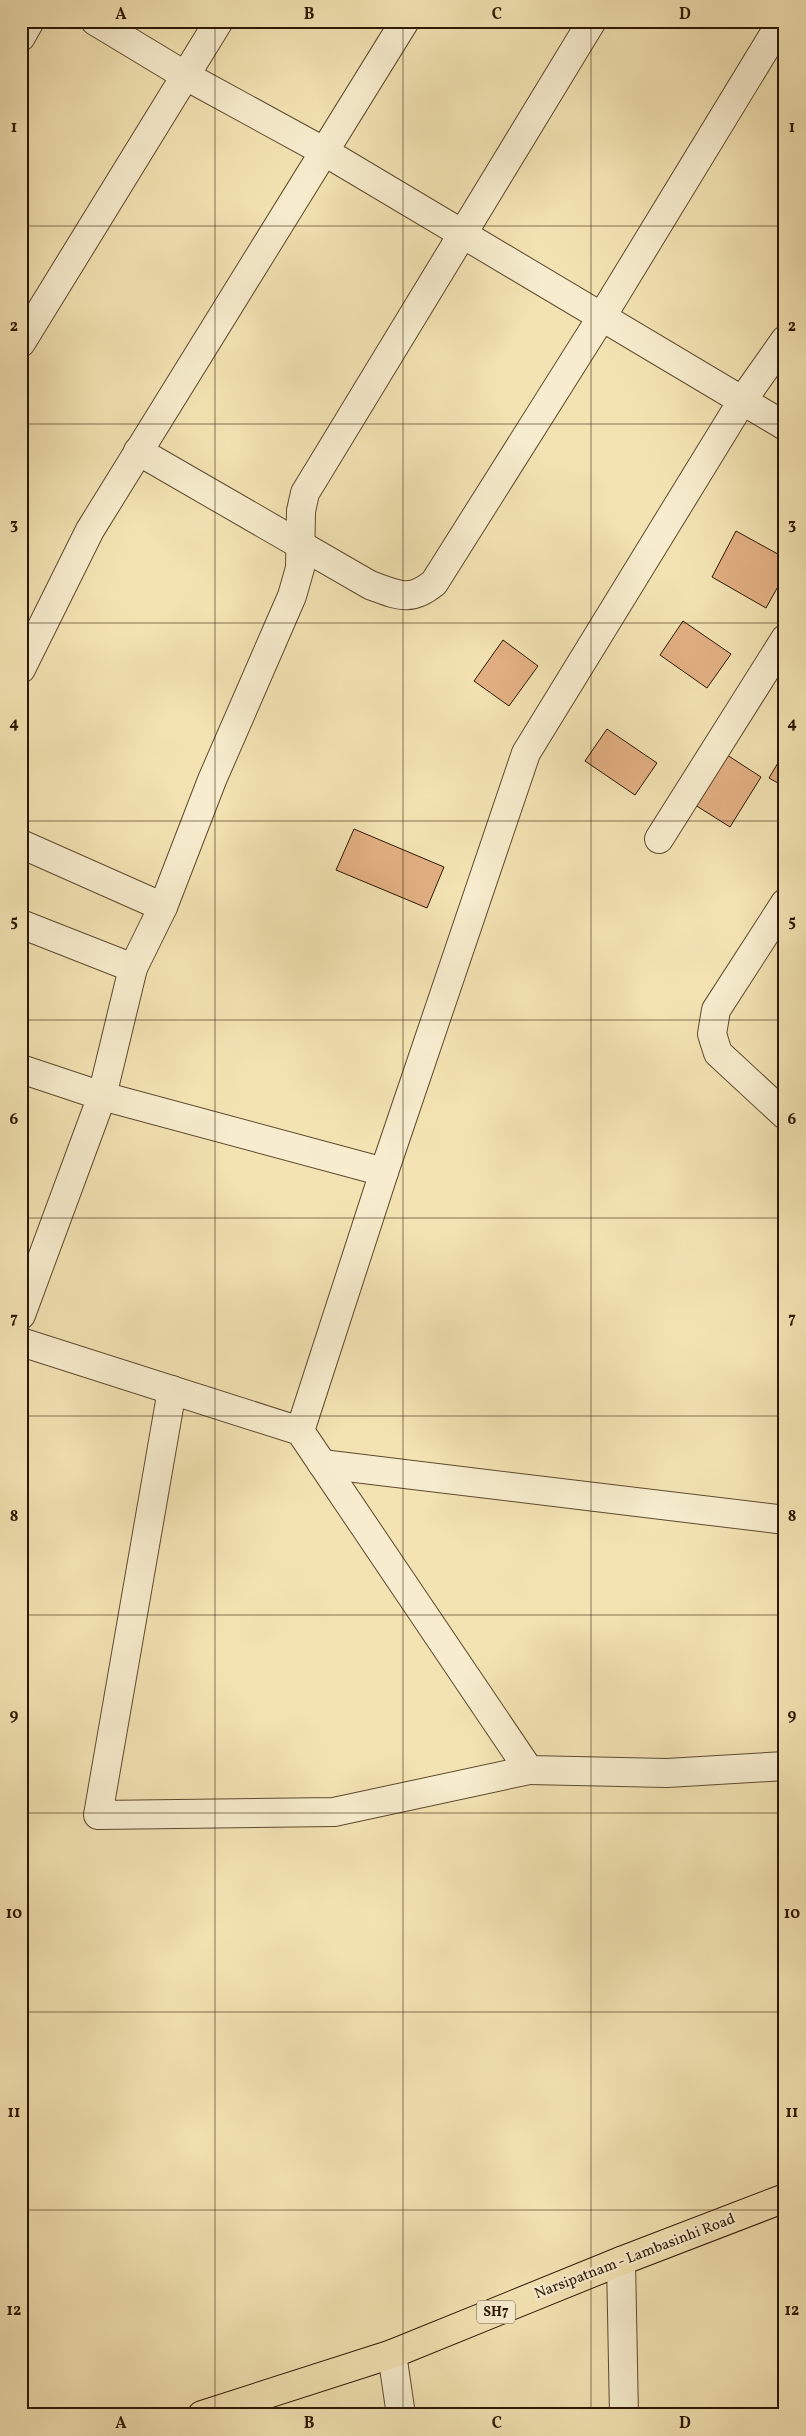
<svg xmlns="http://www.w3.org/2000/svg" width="806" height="2436" font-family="Vollkorn,serif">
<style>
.building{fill:#e2b083;stroke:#2d1702}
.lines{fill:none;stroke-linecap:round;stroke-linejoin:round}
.street-casing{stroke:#5e4a2e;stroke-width:30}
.primary-casing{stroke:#2d1702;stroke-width:30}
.street{stroke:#f7edce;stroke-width:28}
.primary{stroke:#f3e3b3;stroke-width:28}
.grid{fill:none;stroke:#2d1702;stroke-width:1;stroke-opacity:0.55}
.labels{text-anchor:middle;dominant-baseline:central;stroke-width:4.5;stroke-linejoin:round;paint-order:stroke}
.shield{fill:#f7edce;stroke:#6a573f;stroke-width:1}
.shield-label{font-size:14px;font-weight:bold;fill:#2d1702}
.street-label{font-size:15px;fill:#2d1702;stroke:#f7edce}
.neatline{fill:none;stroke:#2d1702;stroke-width:2}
.grid-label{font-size:16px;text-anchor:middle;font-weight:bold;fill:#2d1702}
</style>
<rect width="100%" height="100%" fill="#f3e3b3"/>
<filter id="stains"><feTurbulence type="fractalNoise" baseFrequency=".004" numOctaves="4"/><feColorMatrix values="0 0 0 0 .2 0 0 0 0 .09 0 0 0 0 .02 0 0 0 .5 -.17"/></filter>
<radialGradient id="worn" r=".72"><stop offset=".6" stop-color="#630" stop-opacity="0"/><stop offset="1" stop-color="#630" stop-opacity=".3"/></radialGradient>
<g class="building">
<polygon points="736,531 785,558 785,574 766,608 712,577"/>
<polygon points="683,621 731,654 707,688 660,655"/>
<polygon points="503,640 538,666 509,706 474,681"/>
<polygon points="607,729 657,763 635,795 585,761"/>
<polygon points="785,751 785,787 769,778"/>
<polygon points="724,753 761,777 730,827 692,803"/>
<polygon points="354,829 444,867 427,908 336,870"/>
</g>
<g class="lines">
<defs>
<g id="street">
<polyline points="95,21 186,76 325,152 785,426"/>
<polyline points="21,37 30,21"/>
<polyline points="21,343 219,21"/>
<path d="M138,451L370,585C398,595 409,603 434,583L601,318L782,21"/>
<polyline points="21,669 90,530 405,21"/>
<polyline points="659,839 785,639"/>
<polyline points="21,844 163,907"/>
<polyline points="785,903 716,1010 712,1034 718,1053 785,1115"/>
<polyline points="21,924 133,968"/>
<polyline points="21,1069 102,1096 384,1172"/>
<polyline points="21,1315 102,1096 133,968 163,907 212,780 292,596 300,568 301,511 305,493 592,21"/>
<polyline points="21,1342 300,1431 529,1770 667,1773 785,1766"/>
<polyline points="172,1390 98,1815 334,1812 529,1770"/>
<polyline points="300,1431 384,1172 526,753 742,401 785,340"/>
<polyline points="322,1464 785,1520"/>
<polyline points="621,2261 624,2415"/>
<polyline points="392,2354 401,2415"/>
</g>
<polyline id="primary" points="202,2415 392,2354 621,2261 785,2198"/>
</defs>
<use href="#street" class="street-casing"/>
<use href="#primary" class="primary-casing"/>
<use href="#street" class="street"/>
<use href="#primary" class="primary"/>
</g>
<path class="grid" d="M215,21V2415M403,21V2415M591,21V2415M21,226H785M21,424H785M21,623H785M21,821H785M21,1020H785M21,1218H785M21,1416H785M21,1615H785M21,1813H785M21,2012H785M21,2210H785"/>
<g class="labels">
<rect class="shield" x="477" y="2300.5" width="38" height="23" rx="4"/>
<g class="shield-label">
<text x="496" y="2312">SH7</text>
</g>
<g class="street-label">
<text transform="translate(635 2257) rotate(-21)">Narsipatnam - Lambasinhi Road</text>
</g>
</g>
<rect width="806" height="2436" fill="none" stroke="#f3e3b3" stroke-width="55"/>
<rect x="28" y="28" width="750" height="2380" class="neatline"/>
<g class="grid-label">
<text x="121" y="19">A</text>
<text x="309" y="19">B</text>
<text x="497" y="19">C</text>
<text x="685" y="19">D</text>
<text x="14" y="132">1</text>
<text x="792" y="132">1</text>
<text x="14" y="331">2</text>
<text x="792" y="331">2</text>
<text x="14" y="529">3</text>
<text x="792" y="529">3</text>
<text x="14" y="728">4</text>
<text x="792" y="728">4</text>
<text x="14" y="926">5</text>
<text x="792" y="926">5</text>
<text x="14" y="1124">6</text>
<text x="792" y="1124">6</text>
<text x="14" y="1323">7</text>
<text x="792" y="1323">7</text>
<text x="14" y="1521">8</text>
<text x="792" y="1521">8</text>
<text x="14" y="1720">9</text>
<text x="792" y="1720">9</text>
<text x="14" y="1918">10</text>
<text x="792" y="1918">10</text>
<text x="14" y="2117">11</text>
<text x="792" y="2117">11</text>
<text x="14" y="2315">12</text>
<text x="792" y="2315">12</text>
<text x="121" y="2428">A</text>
<text x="309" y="2428">B</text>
<text x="497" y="2428">C</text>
<text x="685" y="2428">D</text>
</g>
<rect width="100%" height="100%" filter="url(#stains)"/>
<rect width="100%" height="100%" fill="url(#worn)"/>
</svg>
